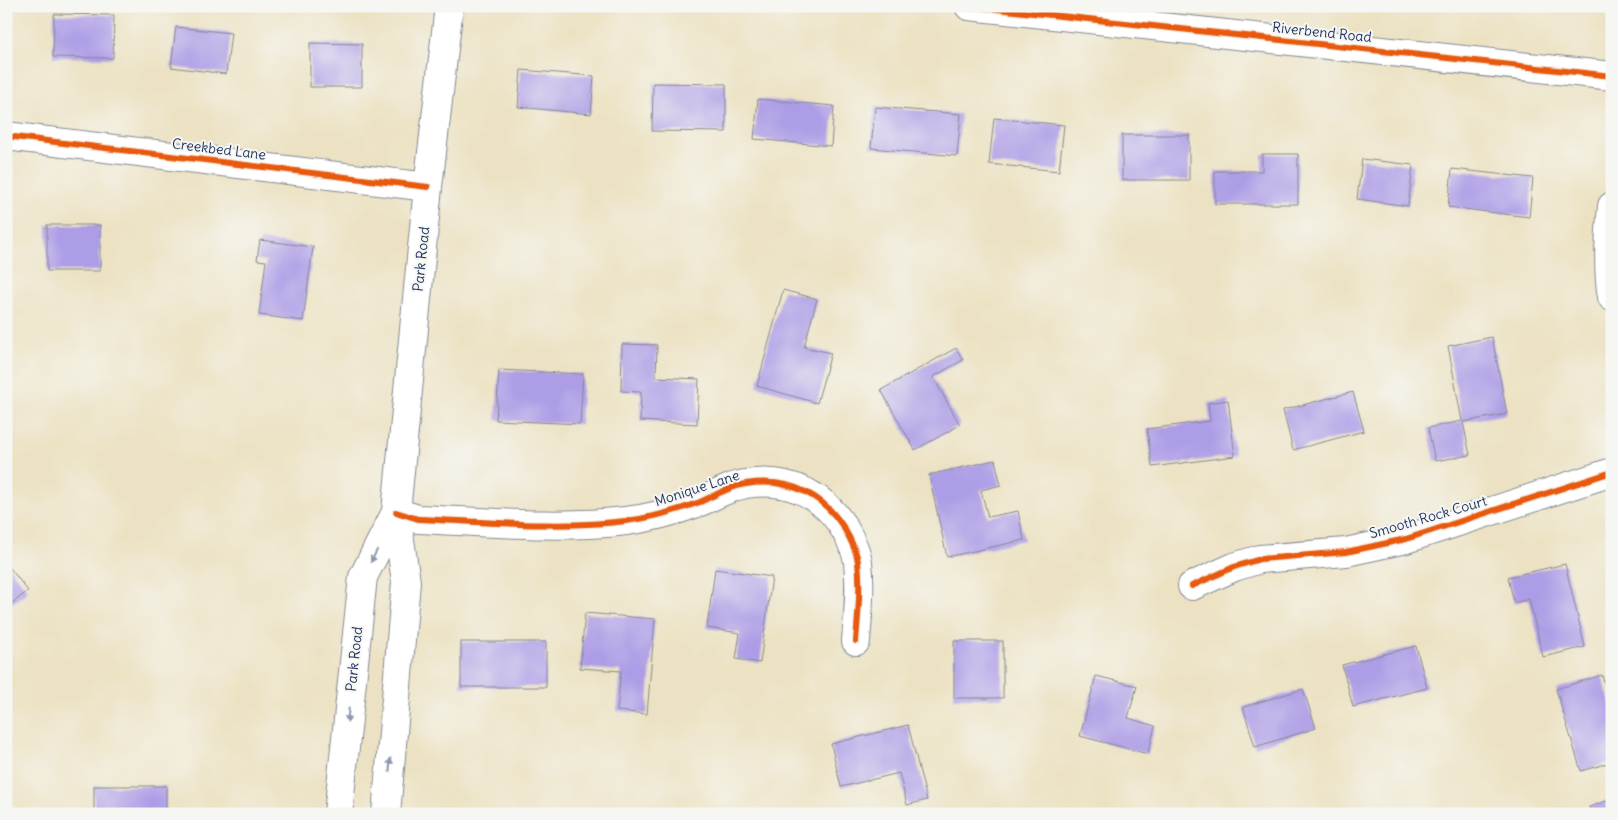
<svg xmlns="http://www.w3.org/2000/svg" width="1618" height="820" font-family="Delius,sans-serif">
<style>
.building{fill:#ad9de6}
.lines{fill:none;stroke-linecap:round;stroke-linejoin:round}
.street-casing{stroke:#848890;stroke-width:30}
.secondary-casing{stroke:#848890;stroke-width:30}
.street{stroke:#fff;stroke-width:28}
.secondary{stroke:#fff;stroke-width:28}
.cycleway-casing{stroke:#f6f6f2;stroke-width:9}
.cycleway{stroke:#e8590c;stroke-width:6}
.oneway{fill:#8d97ae}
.labels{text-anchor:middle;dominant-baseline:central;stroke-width:4;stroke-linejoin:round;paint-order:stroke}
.street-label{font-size:14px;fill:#1b2f5e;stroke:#f6f6f2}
</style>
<rect width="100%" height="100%" fill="#f6f6f2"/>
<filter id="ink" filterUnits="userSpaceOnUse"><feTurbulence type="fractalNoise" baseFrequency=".02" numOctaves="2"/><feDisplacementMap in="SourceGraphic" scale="10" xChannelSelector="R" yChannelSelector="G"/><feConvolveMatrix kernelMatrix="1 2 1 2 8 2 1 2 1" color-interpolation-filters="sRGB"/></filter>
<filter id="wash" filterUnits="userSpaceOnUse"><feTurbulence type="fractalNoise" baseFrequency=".0096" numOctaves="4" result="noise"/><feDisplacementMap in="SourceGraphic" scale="20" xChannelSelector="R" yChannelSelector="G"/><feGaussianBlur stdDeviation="1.12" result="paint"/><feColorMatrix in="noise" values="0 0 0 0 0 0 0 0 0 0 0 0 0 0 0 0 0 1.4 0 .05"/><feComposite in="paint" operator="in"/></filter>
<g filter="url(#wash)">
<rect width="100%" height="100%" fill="#ece2c3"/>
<g id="blocks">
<g class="building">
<polygon points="54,14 114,15 113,58 53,57"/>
<polygon points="176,27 231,33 226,74 171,67"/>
<polygon points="310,43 362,44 362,87 310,87"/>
<polygon points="521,70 594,76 591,114 518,107"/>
<polygon points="653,83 726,84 726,132 652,131"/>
<polygon points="758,99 834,106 831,146 754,139"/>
<polygon points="875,107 961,114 957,156 871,148"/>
<polygon points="994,118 1064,125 1059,171 989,164"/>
<rect x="1122" y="135" width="67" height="45"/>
<polygon points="1262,154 1298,154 1298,204 1215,204 1215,171 1262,171"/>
<polygon points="1362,159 1413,165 1408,206 1357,199"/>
<polygon points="1452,169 1533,178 1529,217 1448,207"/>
<rect x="47" y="225" width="53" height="46"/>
<polygon points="260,240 313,247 303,321 259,315 266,261 257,260"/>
<polygon points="783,290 817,299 804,347 831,353 817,403 757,386"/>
<polygon points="1492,337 1507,414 1463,422 1470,455 1435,461 1428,428 1462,421 1448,346"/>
<polygon points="622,344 657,345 656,377 699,379 697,424 640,421 641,392 621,391"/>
<polygon points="956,348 963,360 933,377 960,425 915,450 881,390"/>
<polygon points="499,370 583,374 580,424 496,420"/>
<polygon points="1353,392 1364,431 1293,450 1283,410"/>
<polygon points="1228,400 1235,456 1152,467 1147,429 1210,421 1208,403"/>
<polygon points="995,460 1001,485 981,490 988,517 1018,511 1024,540 947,557 929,475"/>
<polygon points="6,563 28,591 6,608"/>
<polygon points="1565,564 1585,647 1543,657 1529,599 1514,603 1508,577"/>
<polygon points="715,569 772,577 760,663 736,659 740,633 707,628"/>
<polygon points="585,613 655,619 647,714 617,711 621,671 580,668"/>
<rect x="954" y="641" width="49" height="57"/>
<rect x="461" y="642" width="85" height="45"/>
<polygon points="1416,646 1427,688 1353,707 1342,665"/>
<polygon points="1602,675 1612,709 1612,762 1581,771 1556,689"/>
<polygon points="1096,676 1137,686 1128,718 1155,726 1148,754 1080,736"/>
<polygon points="1303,689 1316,728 1255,747 1243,707"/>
<polygon points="908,725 927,800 907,805 899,773 841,787 831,744"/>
<rect x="94" y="786" width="72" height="28"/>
<polygon points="1612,799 1612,814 1591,814 1589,807"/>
</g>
</g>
</g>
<g filter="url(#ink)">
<use href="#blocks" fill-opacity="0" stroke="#848890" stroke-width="1"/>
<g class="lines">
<defs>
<g id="street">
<polyline points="969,6 1612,76"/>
<polyline points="6,136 428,187"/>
<path d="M1612,206C1609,236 1607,268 1612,297"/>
<path d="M396,512L418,519C485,522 560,529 626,521C651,518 676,511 700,502C714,496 730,486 746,484C791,477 828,496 849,537C853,545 857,553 858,562C861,588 858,615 856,641"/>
<polyline points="1192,586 1234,567 1260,559 1346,552 1406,539 1612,472"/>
</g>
<g id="secondary">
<polyline points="338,814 363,577 396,512"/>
<polyline points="386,814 406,582 396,512 428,187 449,6"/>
</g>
</defs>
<use href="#street" class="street-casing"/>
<use href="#secondary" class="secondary-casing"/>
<use href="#street" class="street"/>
<use href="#secondary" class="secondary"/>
<defs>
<g id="cycleway">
<polyline points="969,6 1612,76"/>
<polyline points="6,136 428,187"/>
<path d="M396,512L418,519C485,522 560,529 626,521C651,518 676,511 700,502C714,496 730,486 746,484C791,477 828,496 849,537C853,545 857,553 858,562C861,588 858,615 856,641"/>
<polyline points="1192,586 1234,567 1260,559 1346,552 1406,539 1612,472"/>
</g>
</defs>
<use href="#cycleway" class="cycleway-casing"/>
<use href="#cycleway" class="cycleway"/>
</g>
<defs><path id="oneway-solid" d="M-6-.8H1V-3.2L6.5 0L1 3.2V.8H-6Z" transform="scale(1.25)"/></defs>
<g class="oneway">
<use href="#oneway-solid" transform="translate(374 556) rotate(117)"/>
<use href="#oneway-solid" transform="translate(348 715) rotate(96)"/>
<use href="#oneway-solid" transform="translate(390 765) rotate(-85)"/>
</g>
</g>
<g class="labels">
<g class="street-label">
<text transform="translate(1322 32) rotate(6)">Riverbend Road</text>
<text transform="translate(219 149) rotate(7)">Creekbed Lane</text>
<text transform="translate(421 259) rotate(-84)">Park Road</text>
<text transform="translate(697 488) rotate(-18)">Monique Lane</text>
<text transform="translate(1428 517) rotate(-16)">Smooth Rock Court</text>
<text transform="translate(354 659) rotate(-84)">Park Road</text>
</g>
</g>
<rect width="1618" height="820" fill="none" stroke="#f6f6f2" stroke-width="25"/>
</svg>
